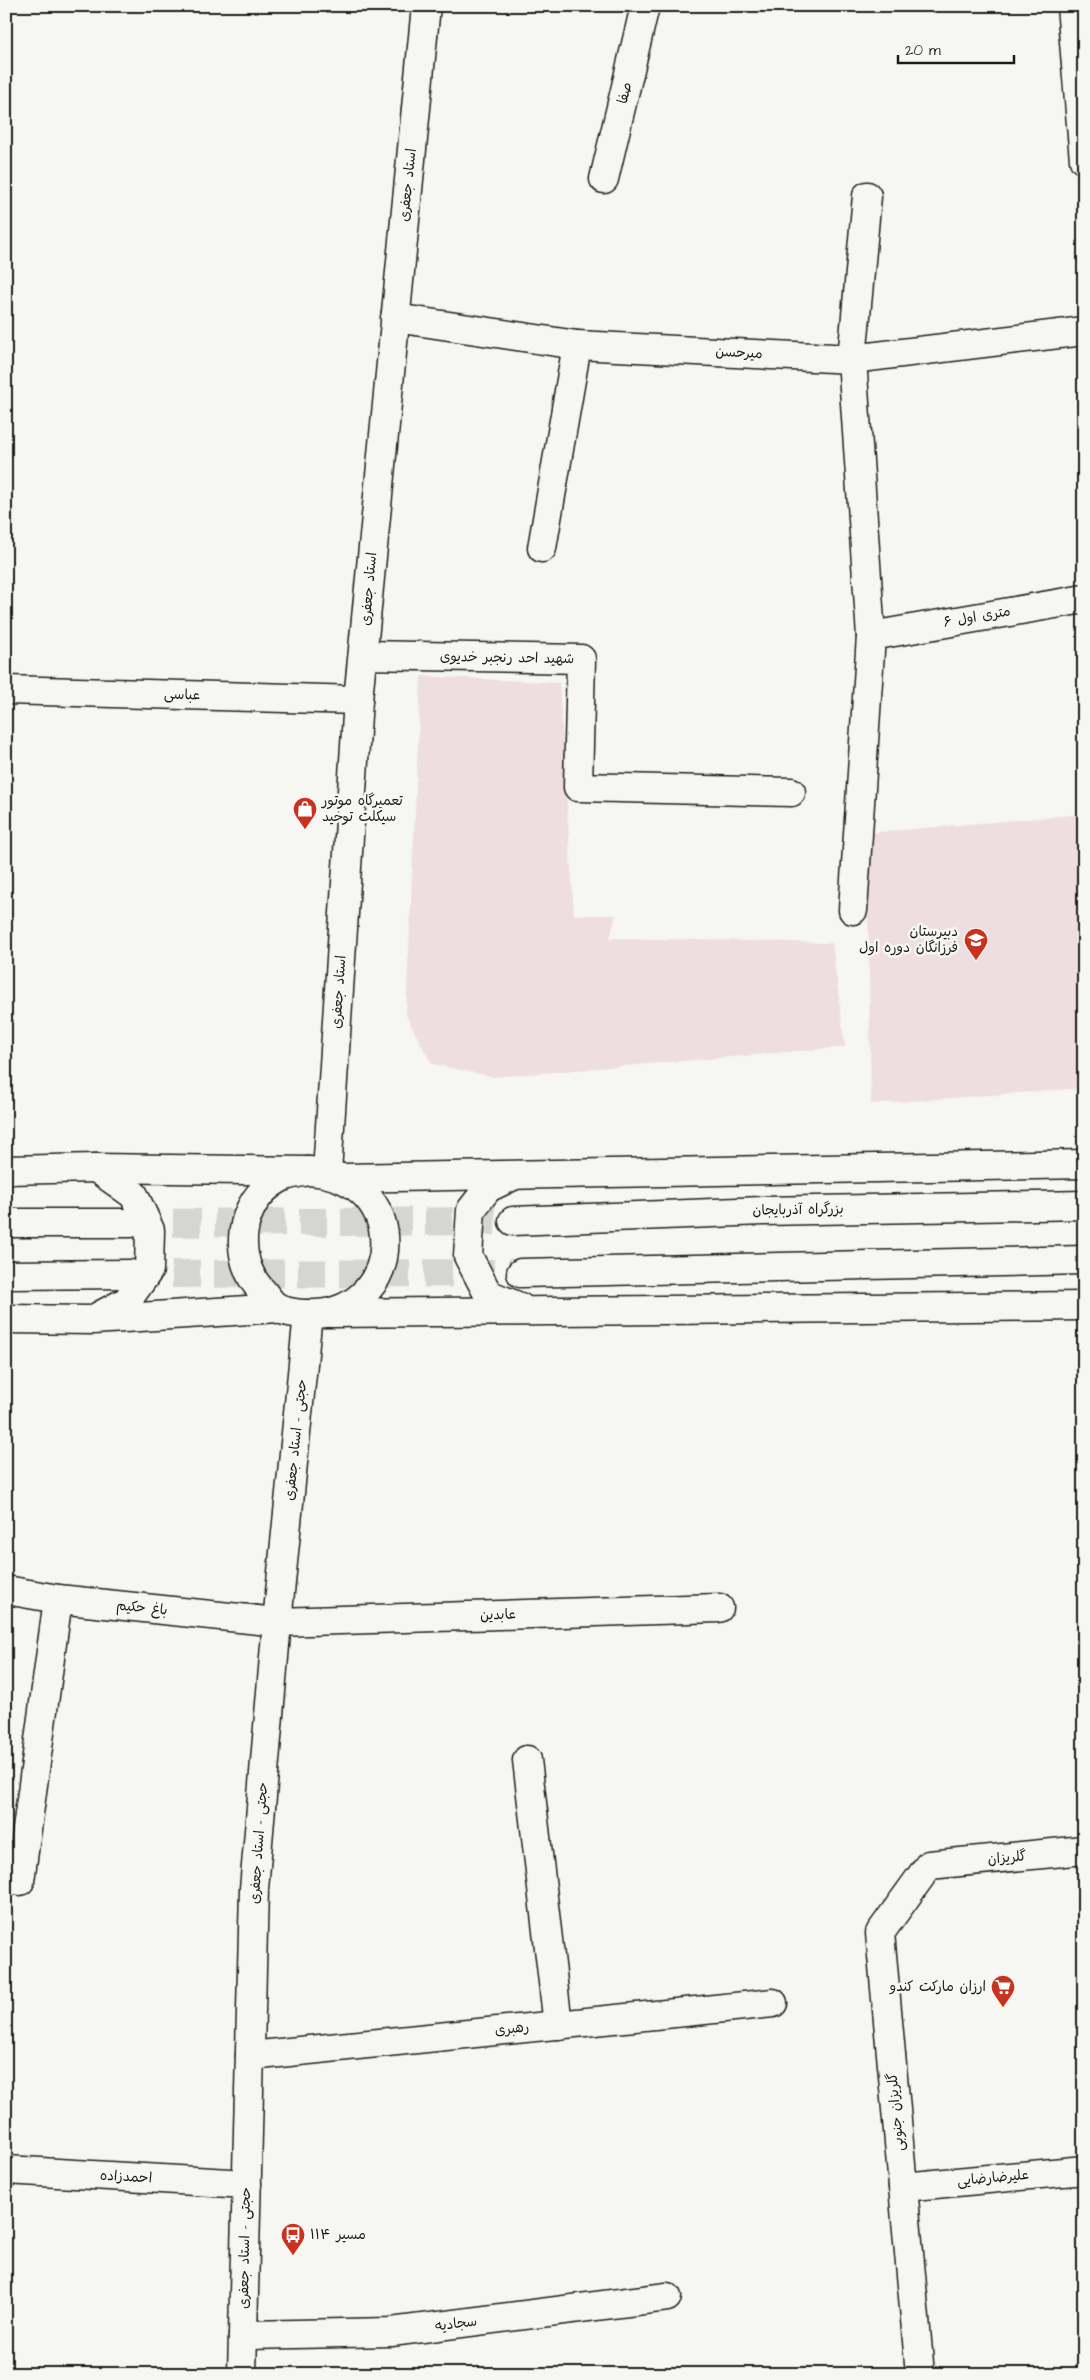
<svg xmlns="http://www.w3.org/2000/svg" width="1090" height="2380" font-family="'Architects Daughter','Playpen Sans Arabic',sans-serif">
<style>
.built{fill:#eedde1}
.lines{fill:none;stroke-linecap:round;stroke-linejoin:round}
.highway-tunnel{stroke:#d5d5d2;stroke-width:28;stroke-dasharray:28 14;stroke-linecap:butt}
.minor-casing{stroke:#1c1c1c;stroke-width:31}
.major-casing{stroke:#1c1c1c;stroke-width:31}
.highway-casing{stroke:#1c1c1c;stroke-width:31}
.minor{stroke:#f6f6f2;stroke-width:28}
.major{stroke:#f6f6f2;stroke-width:28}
.highway{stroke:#f6f6f2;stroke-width:28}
.labels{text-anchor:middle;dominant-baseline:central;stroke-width:5;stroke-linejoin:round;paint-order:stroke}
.street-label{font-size:14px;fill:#1c1c1c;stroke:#f6f6f2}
.poi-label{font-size:14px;fill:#1c1c1c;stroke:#f6f6f2;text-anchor:start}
</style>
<rect width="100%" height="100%" fill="#f6f6f2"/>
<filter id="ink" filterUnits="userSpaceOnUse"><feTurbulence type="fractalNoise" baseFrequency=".02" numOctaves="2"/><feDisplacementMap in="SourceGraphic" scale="10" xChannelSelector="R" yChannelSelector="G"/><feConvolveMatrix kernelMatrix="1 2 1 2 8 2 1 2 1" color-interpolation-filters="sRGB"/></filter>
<g filter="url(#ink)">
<g class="built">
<polygon points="421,676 559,683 574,915 616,915 610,938 832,943 845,1047 494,1077 432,1064 406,1015"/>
<polygon points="1084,814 1084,1088 871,1104 867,833"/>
</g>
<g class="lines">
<g class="highway-tunnel">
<polyline points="131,1223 513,1221"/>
<polyline points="130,1274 521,1273"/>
</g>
<defs>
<g id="minor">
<polyline points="1071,6 1084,160"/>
<polyline points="604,179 645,6"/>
<polyline points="395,318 577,345 852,359 1084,331"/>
<polyline points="542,548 577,345"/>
<polyline points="871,636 1084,599"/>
<polyline points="363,655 581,659 578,787 791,792"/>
<polyline points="6,690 358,700"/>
<polyline points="853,910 871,636 852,359 867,196"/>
<polyline points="6,1590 58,1599 277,1622 719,1608"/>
<polyline points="527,1760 558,2025"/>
<polyline points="20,1881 58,1599"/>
<polyline points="250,2056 773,2003"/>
<polyline points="6,2170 247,2184"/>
<polyline points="903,2187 1084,2170"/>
<polyline points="243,2335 391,2332 667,2297"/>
<polyline points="920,2374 880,1933 929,1865 1084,1850"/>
</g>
<g id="major">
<path d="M308,1171C412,1177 405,1309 316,1314C306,1315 288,1313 279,1309C273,1306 267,1297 263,1292C231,1260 238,1201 279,1179C287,1174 299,1173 308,1171Z"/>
<polyline points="327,1172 358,700 426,6"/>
<polyline points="242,2374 254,1889 277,1622 308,1314"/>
</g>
<g id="highway">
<polyline points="96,1168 134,1195 150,1230 149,1270 127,1301 99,1316"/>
<polyline points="6,1170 96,1168 308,1171"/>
<polyline points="513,1176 488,1188 471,1210 468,1256 488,1294 520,1307"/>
<polyline points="343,1178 1084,1164"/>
<polyline points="513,1221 763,1211 1084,1205"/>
<polyline points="6,1223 131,1223"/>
<polyline points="521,1273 1084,1260"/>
<polyline points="6,1275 130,1274"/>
<polyline points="330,1313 1084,1306"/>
<polyline points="6,1319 93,1320 279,1308"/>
</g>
</defs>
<use href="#minor" class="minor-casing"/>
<use href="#major" class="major-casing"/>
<use href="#highway" class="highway-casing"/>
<use href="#minor" class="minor"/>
<use href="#major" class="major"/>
<use href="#highway" class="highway"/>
</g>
</g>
<defs>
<symbol id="shop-pin" viewBox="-11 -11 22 30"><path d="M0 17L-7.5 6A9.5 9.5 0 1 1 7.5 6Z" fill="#c8321e" stroke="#f6f6f2"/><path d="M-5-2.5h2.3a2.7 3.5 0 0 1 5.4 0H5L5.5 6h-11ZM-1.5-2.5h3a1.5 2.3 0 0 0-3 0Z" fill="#fff"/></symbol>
<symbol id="school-pin" viewBox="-11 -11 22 30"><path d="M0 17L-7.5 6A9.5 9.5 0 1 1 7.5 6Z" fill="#c8321e" stroke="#f6f6f2"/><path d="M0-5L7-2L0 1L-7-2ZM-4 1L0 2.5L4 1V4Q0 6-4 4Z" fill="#fff"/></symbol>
<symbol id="supermarket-pin" viewBox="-11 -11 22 30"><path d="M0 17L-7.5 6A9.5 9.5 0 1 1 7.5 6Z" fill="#c8321e" stroke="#f6f6f2"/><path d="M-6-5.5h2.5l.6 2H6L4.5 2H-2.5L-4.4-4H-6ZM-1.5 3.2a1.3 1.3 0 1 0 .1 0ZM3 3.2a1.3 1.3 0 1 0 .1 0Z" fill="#fff"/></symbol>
<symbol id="bus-pin" viewBox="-11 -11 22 30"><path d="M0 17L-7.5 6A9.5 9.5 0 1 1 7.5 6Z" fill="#c8321e" stroke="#f6f6f2"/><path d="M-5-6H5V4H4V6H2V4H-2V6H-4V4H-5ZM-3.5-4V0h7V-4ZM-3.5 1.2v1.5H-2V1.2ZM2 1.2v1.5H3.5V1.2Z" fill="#fff"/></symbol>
</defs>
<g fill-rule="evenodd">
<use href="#shop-pin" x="291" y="795" width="28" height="38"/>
<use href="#school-pin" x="962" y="926" width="28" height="38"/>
<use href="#supermarket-pin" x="989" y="1973" width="28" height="38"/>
<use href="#bus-pin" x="279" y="2221" width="28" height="38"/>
</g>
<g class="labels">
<g class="street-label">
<text transform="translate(625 93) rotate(-76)">صفا</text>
<text transform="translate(408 185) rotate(-84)">استاد جعفری</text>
<text transform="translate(739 353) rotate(3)">میرحسن</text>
<text transform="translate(369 589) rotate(-85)">استاد جعفری</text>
<text transform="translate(977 617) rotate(-10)">۶ متری اول</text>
<text transform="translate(507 658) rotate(1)">شهید احد رنجبر خدیوی</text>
<text transform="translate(182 695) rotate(2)">عباسی</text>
<text transform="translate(339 992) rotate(-86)">استاد جعفری</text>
<text transform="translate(798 1210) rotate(-1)">بزرگراه آذربایجان</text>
<text transform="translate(296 1440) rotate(-84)">حجتی - استاد جعفری</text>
<text transform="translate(142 1608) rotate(6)">باغ حکیم</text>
<text transform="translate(498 1615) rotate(-2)">عابدین</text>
<text transform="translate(259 1843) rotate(-86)">حجتی - استاد جعفری</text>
<text transform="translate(1007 1858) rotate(-5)">گلریزان</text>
<text transform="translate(512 2029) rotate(-6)">رهبری</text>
<text transform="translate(896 2112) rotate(-95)">گلریزان جنوبی</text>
<text transform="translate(126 2177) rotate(3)">احمدزاده</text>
<text transform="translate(993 2178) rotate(-5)">علیرضارضایی</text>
<text transform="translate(245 2248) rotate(-89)">حجتی - استاد جعفری</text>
<text transform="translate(456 2324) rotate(-7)">سجادیه</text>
</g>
<g class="poi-label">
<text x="322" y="801">تعمیرگاه موتور<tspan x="322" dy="16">سیکلت توحید</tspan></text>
<text x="958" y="932" text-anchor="end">دبیرستان<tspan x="958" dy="16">فرزانگان دوره اول</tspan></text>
<text x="986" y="1987" text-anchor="end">ارزان مارکت کندو</text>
<text x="310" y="2235">مسیر ۱۱۴</text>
</g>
</g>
<rect width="1090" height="2380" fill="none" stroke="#f6f6f2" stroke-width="25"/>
<rect x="12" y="12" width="1065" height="2355" fill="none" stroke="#1c1c1c" stroke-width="2" filter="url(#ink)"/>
<path d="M898 55v8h116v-8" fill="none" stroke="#1c1c1c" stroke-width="2.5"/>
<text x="905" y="55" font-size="15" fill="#1c1c1c" stroke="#f6f6f2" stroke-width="4" paint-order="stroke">20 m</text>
</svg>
